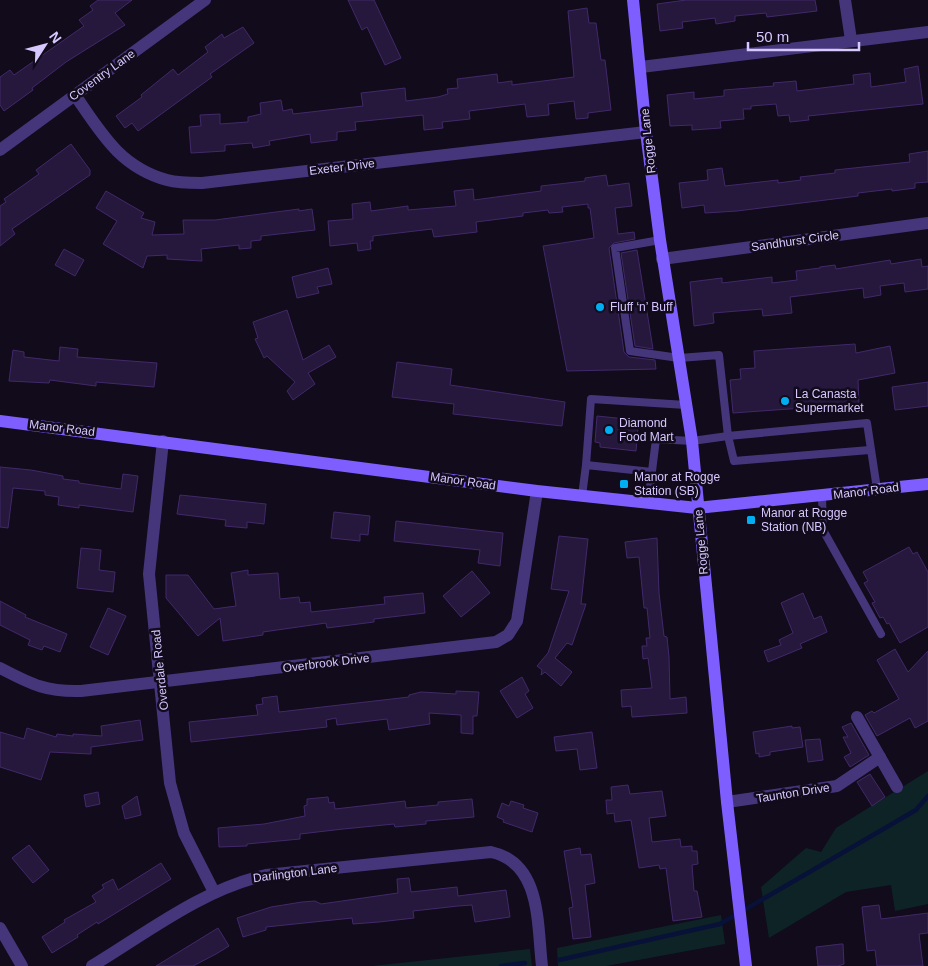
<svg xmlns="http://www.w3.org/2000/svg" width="928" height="966" font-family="Helvetica,sans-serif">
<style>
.green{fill:#0e2326}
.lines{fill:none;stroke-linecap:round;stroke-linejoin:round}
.stream{stroke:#081138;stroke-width:4.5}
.building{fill:#26173d;stroke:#412969}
.lane{stroke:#45367c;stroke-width:8}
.street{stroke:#45367c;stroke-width:12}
.secondary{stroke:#7e5eff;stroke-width:12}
.poi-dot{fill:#00aff2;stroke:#110b1c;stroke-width:2}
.labels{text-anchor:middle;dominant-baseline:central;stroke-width:5;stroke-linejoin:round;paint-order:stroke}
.street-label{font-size:12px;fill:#d7c7ff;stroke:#110b1c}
.poi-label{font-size:12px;fill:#d7c7ff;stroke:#110b1c;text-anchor:start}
</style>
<rect width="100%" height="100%" fill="#110b1c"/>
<g class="green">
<polygon points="928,771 928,904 895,911 891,885 846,892 769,938 761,887 806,848 821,852 836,828"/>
<polygon points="721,915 725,944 606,966 558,966 557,948"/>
<polygon points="530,949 532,966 372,966"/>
</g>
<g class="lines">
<g class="stream">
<polyline points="559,960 720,924 916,810 928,796"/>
<polyline points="501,966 525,963"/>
</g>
</g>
<g class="building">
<polygon points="98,0 132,0 115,13 125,25 66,62 32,88 33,90 4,111 0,105 0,77 10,70 14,75 84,26 79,20 93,10 90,6"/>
<polygon points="348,0 374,0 401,58 385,65 367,27 362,30"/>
<polygon points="686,0 815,0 817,11 767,17 766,13 735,16 735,21 716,24 715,18 682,22 683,28 660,31 657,4"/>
<polygon points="587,8 589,23 596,23 601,60 605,60 611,110 588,113 588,118 576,119 574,101 548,104 549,115 527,117 525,104 469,111 470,119 442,122 443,128 424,130 423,115 355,122 356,130 337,132 337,140 311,143 310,134 269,141 270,145 253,148 252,143 225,145 225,151 191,153 189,127 201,126 200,115 220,114 220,124 248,122 248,117 261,114 260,103 281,100 283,111 292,109 293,114 363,106 361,93 405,88 406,101 438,97 448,94 447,89 458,88 457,79 497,74 498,83 512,81 512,85 574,77 568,11"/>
<polygon points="243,27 254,43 210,74 212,77 138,131 132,123 125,128 116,116 142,97 141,95 173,69 178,75 208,52 205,47 222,34 224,38"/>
<polygon points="918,66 923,104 808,116 809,120 790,122 789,115 778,116 776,104 751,106 751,109 743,109 744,119 720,121 721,128 692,130 692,125 670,126 667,95 694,92 694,99 724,96 724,90 774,86 773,83 796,81 797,91 854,84 853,75 870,73 871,87 906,82 904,69"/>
<polygon points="71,144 90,170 90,175 12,229 15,234 0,246 0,206 6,202 4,199 39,174 36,170"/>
<polygon points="928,151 928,182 915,183 915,188 892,191 892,189 858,193 858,196 737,211 705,213 704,205 682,208 679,183 708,180 707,170 722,168 725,186 778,180 778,183 801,180 800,177 835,173 835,170 910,162 909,154"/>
<polygon points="606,175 608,186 629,183 632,206 615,208 618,234 634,232 635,239 614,243 609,248 624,352 629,357 655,360 656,369 567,371 543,246 594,238 590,208 588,208 588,204 562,207 563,212 549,213 548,210 523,213 523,216 476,222 477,232 434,237 432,229 373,236 373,241 370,241 371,249 358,251 357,243 330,246 328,221 353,219 352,204 370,202 371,211 408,206 408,210 456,206 454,191 473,189 474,200 541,191 541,186 585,181 585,178"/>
<polygon points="106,191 144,213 141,218 155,222 152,235 184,234 183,220 215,220 299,209 299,211 312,209 315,230 261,236 261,240 251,241 251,248 239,249 239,245 201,249 202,261 167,259 167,255 147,256 143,268 103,244 117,221 96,208"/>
<polygon points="64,249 84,260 75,276 55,265"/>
<polygon points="637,250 653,349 635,346 621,253"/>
<polygon points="921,259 922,267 928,266 928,289 905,292 904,283 880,286 881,295 864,298 863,288 790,297 792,313 763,316 762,309 713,313 714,323 694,326 690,282 722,278 722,283 772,277 772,283 797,280 796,271 820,268 820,267 835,265 836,269 890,260 891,264"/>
<polygon points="328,268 332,284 317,287 319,293 297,298 292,277"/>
<polygon points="287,310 303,360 329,345 336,357 308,373 315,384 293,400 287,391 295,382 267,356 264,358 255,339 258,338 253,322"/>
<polygon points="855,344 856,353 890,346 895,373 858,380 859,404 733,413 730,380 741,379 740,369 755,368 754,351"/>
<polygon points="60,347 78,349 77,357 157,363 154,387 96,382 96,386 50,380 49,383 9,381 13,350 24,352 24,357 59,361"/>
<polygon points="397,362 452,369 450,385 565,402 562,426 453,414 454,404 392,397"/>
<polygon points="928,382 928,406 895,410 892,387"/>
<polygon points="597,416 636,420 635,426 638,427 636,451 600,447 600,443 595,442"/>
<polygon points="0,467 31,470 63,476 63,479 79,481 79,483 121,489 123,474 138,476 133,512 79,505 79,508 58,505 59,497 45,495 45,491 13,488 8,528 0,527"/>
<polygon points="180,495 266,504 264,524 247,522 247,528 225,526 226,520 177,514"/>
<polygon points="334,512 370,516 368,535 360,534 360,541 331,538"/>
<polygon points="396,521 503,533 500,566 478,563 480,550 394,541"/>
<polygon points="559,536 588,539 581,604 586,604 572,645 567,643 555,658 572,672 561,686 545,672 541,675 542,670 537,666 548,653 569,591 551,589"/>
<polygon points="657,538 659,593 664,636 667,637 669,657 670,699 686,697 687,713 632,717 631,706 622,707 621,690 652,688 648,658 643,659 642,646 647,646 646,638 650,638 647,608 644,608 639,557 627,558 625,542"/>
<polygon points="909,547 913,554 917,552 928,572 928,627 900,643 889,623 887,624 883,617 880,618 872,603 875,602 864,583 868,581 863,572"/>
<polygon points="81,548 101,550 99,570 115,572 113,592 77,588"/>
<polygon points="248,570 248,575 278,573 280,599 299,597 300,603 310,602 311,612 385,604 384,597 423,593 425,613 374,619 374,622 327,628 326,623 263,632 263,635 223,641 220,618 198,636 166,598 166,575 188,575 214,609 236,606 231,573"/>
<polygon points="472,571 490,593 461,617 443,596"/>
<polygon points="803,593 814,619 821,616 827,632 800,644 802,648 768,662 764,651 781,645 779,640 793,633 781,603"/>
<polygon points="0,601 26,615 25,617 67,634 60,652 44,646 42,650 28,645 30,640 0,625"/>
<polygon points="108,608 126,616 108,655 90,647"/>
<polygon points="895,649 908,672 928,651 928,721 915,728 910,718 877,736 865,715 872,711 874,713 899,699 877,660"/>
<polygon points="522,677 529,691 525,694 533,708 517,718 500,691"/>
<polygon points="456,691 479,692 477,716 473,716 473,734 461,733 461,715 429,713 430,724 389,730 387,719 337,725 336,718 326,720 327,727 191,742 189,722 258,715 256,705 263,704 262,698 277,696 279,712 409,697 409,695 421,692 456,694"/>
<polygon points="140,720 143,740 91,747 91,754 50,752 41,780 0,767 0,732 24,739 27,728 56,737 57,734 73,736 73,734 102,736 101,726"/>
<polygon points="851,723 869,755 850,767 844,757 851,753 843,737 848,737 842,727"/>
<polygon points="792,726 792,728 800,727 803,747 770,752 770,755 759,757 759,753 756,754 753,732"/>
<polygon points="592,732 597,768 580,770 577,749 556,751 554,737"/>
<polygon points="820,739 823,760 808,762 805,740"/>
<polygon points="870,774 885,797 872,806 857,782"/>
<polygon points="628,785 630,794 662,791 666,816 649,818 652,842 680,839 681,847 692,846 692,851 697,851 698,864 692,865 694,891 697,891 702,917 673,921 666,868 660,869 659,865 639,868 631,820 615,822 614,813 607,814 606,800 612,800 611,787"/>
<polygon points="98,792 100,804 86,807 84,795"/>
<polygon points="137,796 141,815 125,819 122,806"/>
<polygon points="328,797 329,803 334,802 335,809 405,801 406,808 438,805 438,802 472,799 474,817 426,821 426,824 395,827 394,824 343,829 300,834 300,839 247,844 247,846 219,847 218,828 264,824 305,816 304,806 307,805 307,799"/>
<polygon points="511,801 524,805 523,808 538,813 532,832 503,822 504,820 497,817 502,803 509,806"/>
<polygon points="29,845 49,870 33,883 12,858"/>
<polygon points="580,848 581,855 591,854 595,883 585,885 591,937 573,939 569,908 573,907 564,851"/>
<polygon points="161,863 171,879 98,924 97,922 77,935 78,937 52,953 42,937 65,922 64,920 96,902 92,896 104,888 102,885 113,879 118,890"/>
<polygon points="409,878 411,892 457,887 458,896 506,890 510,917 475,922 472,905 458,906 413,911 414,918 379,922 353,924 352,918 266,927 266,930 243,937 237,918 271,907 302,902 315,901 321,904 398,893 397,879"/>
<polygon points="879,905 881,919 928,913 928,933 919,934 923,966 877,966 875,950 867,951 862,907"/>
<polygon points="218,928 229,946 216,954 193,966 156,966"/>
<polygon points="841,944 843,944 844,964 838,966 818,966 816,947"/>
</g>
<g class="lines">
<g class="lane">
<polyline points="660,240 615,248 630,351 679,358 719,355 728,436 867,423 877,489"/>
<polyline points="586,465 591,399 686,405"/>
<polyline points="582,496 586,465 652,472"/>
<polyline points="822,496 823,530 881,634"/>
<polyline points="648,503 656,439 692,441 728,436 734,461 870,450"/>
</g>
<g class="street">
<polyline points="845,0 851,40"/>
<polyline points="641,67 928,32"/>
<path d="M75,95C101,133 120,167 167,180C178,183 191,183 202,183L646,132"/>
<polyline points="0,150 205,0"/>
<polyline points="662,259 928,223"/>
<polyline points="163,441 149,574 170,783 184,833 214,892"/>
<path d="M0,668C31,684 45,692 81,691L496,642L508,635L517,621L537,491"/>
<polyline points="857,717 897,787"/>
<polyline points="727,802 837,786 880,757"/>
<polyline points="0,928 22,966"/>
<path d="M92,966C148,932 203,889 266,875L491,852C542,863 537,925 542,966"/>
</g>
<g class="secondary">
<polyline points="633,0 646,132 660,240 692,441 727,802 746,966"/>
<polyline points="0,421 537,491 697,508 928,484"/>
</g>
</g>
<g class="poi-dot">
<circle cx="600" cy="307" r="5"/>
<circle cx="785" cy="401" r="5"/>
<circle cx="609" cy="430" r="5"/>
<rect x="619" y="479" width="10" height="10" rx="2.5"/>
<rect x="746" y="515" width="10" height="10" rx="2.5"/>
</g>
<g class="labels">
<g class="street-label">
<text transform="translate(102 75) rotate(-36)">Coventry Lane</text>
<text transform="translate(648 141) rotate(-96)">Rogge Lane</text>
<text transform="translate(342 167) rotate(-7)">Exeter Drive</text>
<text transform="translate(795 241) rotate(-8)">Sandhurst Circle</text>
<text transform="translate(62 428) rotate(7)">Manor Road</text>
<text transform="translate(463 481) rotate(8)">Manor Road</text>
<text transform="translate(866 491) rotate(-7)">Manor Road</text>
<text transform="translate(701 542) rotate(-95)">Rogge Lane</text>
<text transform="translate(326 663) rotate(-7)">Overbrook Drive</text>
<text transform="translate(160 670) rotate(-96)">Overdale Road</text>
<text transform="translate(793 793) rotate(-9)">Taunton Drive</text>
<text transform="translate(295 873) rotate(-7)">Darlington Lane</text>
</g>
<g class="poi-label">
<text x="610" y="307">Fluff ‘n’ Buff</text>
<text x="795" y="394">La Canasta<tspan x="795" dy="14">Supermarket</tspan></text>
<text x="619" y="423">Diamond<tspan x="619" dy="14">Food Mart</tspan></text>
<text x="634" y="477">Manor at Rogge<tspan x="634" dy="14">Station (SB)</tspan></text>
<text x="761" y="513">Manor at Rogge<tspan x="761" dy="14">Station (NB)</tspan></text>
</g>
</g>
<g transform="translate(45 45) rotate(54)" stroke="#110b1c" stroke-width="4" paint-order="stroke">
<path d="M0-4L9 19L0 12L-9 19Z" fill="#d7c7ff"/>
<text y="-8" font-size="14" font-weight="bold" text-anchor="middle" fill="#d7c7ff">N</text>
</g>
<path d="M748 42v8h111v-8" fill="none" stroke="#d7c7ff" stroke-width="2.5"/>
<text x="756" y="42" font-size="15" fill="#d7c7ff" stroke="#110b1c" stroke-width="4" paint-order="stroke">50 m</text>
</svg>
